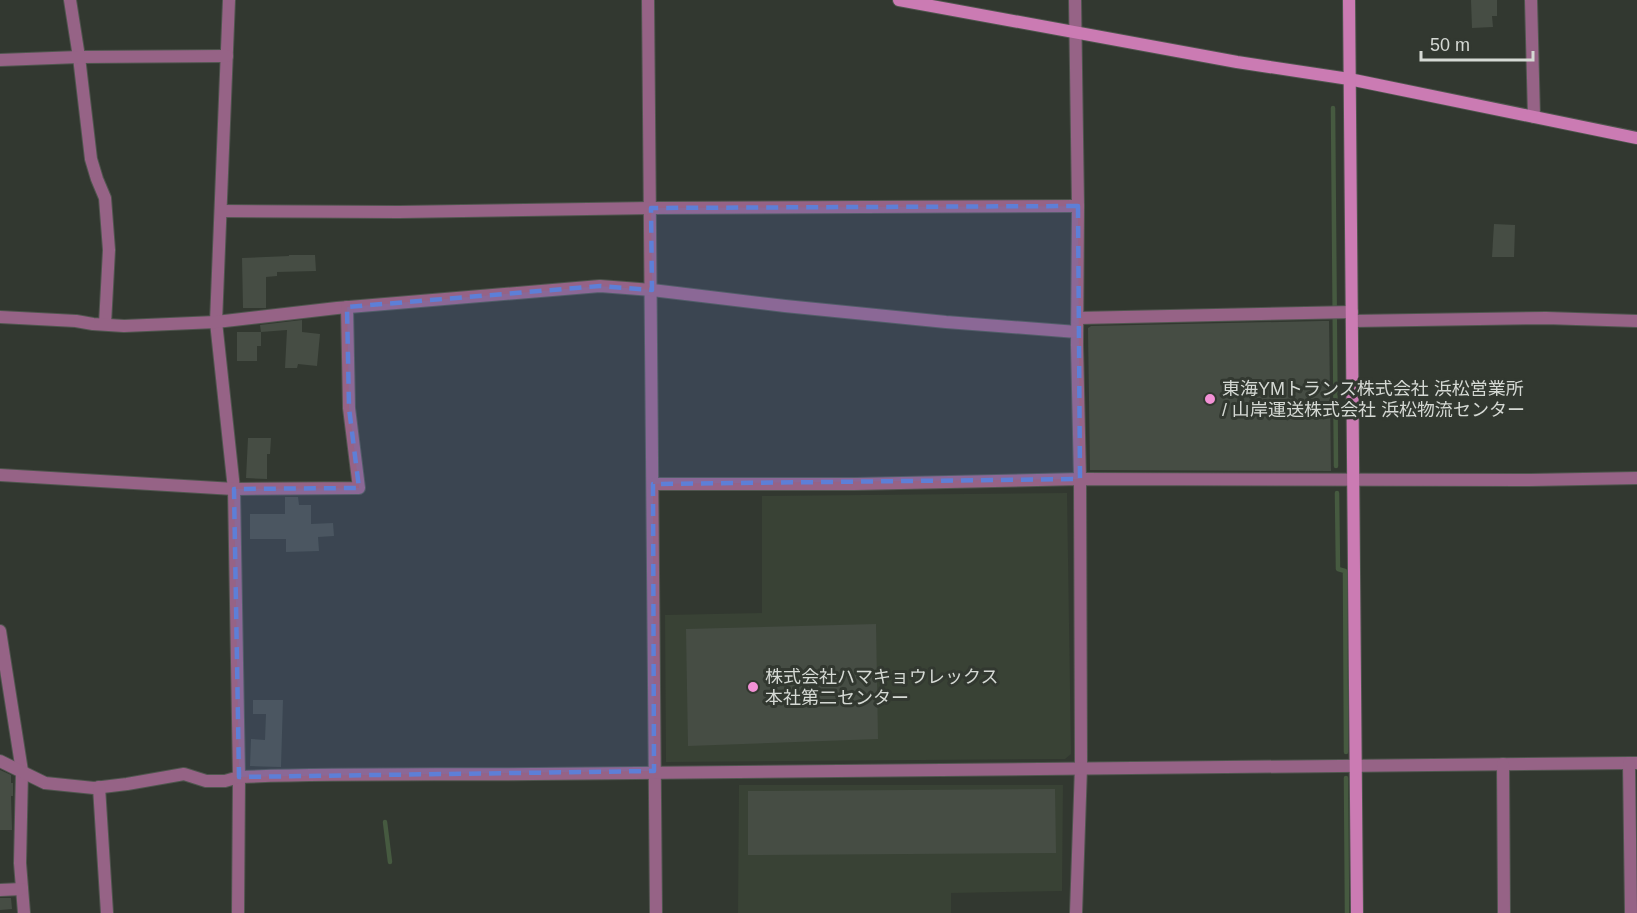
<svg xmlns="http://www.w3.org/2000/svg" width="1637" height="913" font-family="Helvetica,'Noto Sans JP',sans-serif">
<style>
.built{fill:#394235}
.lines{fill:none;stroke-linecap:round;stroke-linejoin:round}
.stream{stroke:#465a40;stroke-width:4.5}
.building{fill:#464d44}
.street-casing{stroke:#4f554e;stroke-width:14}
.secondary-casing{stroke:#4f554e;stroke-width:14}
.street{stroke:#966386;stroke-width:12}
.secondary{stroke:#cb7bb3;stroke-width:12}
.marked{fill:#5d7fd7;fill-opacity:0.2;stroke:#5d7fd7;stroke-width:4.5;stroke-dasharray:12 8;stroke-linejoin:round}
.poi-dot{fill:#f391d6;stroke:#323830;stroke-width:2}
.labels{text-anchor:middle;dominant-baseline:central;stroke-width:6;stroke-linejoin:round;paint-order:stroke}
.poi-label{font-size:18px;fill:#d5d9d4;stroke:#323830;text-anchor:start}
</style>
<rect width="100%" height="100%" fill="#323830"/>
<g class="built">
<polygon points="1067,493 1071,754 1065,759 666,762 665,615 762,613 762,496"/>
<polygon points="739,785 1063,785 1062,891 951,893 951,913 738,913"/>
</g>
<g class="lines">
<g class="stream">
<polyline points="1333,108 1336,466"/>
<polyline points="1337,493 1338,569 1345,571 1346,752"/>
<polyline points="1346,778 1347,913"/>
<polyline points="385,822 390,862"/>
</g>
</g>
<g class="building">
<polygon points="1471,0 1497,0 1497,16 1492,16 1493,27 1472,28"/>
<polygon points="1494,224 1515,225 1514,257 1492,257"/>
<polygon points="289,255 315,255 316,271 277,272 277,276 266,277 266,308 243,308 242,258 289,256"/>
<polygon points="302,320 302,332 320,334 317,366 298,364 297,368 285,368 287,330 261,332 260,325"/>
<polygon points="1322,321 1329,321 1331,471 1090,470 1088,328 1091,326"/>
<polygon points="237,332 261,332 261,346 257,346 257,361 237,361"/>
<polygon points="248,438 271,438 270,454 267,454 267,479 246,478"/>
<polygon points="285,497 298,497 299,505 311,505 311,524 333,523 334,536 318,537 319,551 286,552 286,539 250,539 250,514 285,514"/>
<polygon points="876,624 878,739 688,746 686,629"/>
<polygon points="253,700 283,700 281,767 250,766 251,739 265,740 266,714 253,714"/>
<polygon points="0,770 11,775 11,783 13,783 13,796 11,796 12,830 0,830"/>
<polygon points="1055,789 1056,853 748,855 748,791"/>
<polygon points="0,898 11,898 12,909 0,910"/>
</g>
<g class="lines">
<defs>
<g id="street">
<polyline points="70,0 79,57 91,159 97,179 105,198 109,250 105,324"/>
<polyline points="229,0 216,322 234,489 239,777 238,913"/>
<polyline points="648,0 656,913"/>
<polyline points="1075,0 1078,206 1077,345 1080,479 1081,767 1076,913"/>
<polyline points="1531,0 1534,117"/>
<polyline points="0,60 79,57 227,56"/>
<polyline points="221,211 399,212 651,208 1078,206"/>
<polyline points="0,317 76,321 93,324 124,326 216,322 337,308 600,286 652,290 785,306 946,322 1077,332"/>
<polyline points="1078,318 1352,312"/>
<polyline points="1352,321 1546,318 1637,321"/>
<polyline points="0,475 234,489 359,488 349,408 347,307"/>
<polyline points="653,484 855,484 1080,479 1530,480 1637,478"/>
<polyline points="0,631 22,771 20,863 24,913"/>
<path d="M0,761L45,783L94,788L127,784L184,774L206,781H225L239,777C337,773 435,775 534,774C901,767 1269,764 1637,763"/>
<polyline points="1629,763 1631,913"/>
<polyline points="1503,764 1504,913"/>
<polyline points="99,787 107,913"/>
<polyline points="0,890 22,889"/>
</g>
<g id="secondary">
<polyline points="899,0 1237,62 1349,79 1637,138"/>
<polyline points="1349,0 1357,913"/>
</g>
</defs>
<use href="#street" class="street-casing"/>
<use href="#secondary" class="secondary-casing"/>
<use href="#street" class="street"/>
<use href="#secondary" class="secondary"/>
</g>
<path class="marked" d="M1078,206L1080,479L653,484L654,771L239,777L234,489L359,488L349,408L347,307L600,286L652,290L651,208Z"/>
<g class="poi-dot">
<circle cx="1210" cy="399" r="6"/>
<circle cx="753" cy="687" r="6"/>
</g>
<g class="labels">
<g class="poi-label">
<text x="1222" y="389">東海YMトランス株式会社 浜松営業所<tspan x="1222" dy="21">/ 山岸運送株式会社 浜松物流センター</tspan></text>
<text x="765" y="677">株式会社ハマキョウレックス<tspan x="765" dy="21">本社第二センター</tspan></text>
</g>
</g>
<path d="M1421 51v9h112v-9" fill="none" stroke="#d5d9d4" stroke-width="3"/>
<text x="1430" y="51" font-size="18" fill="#d5d9d4" stroke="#323830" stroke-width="4.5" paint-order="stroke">50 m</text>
</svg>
